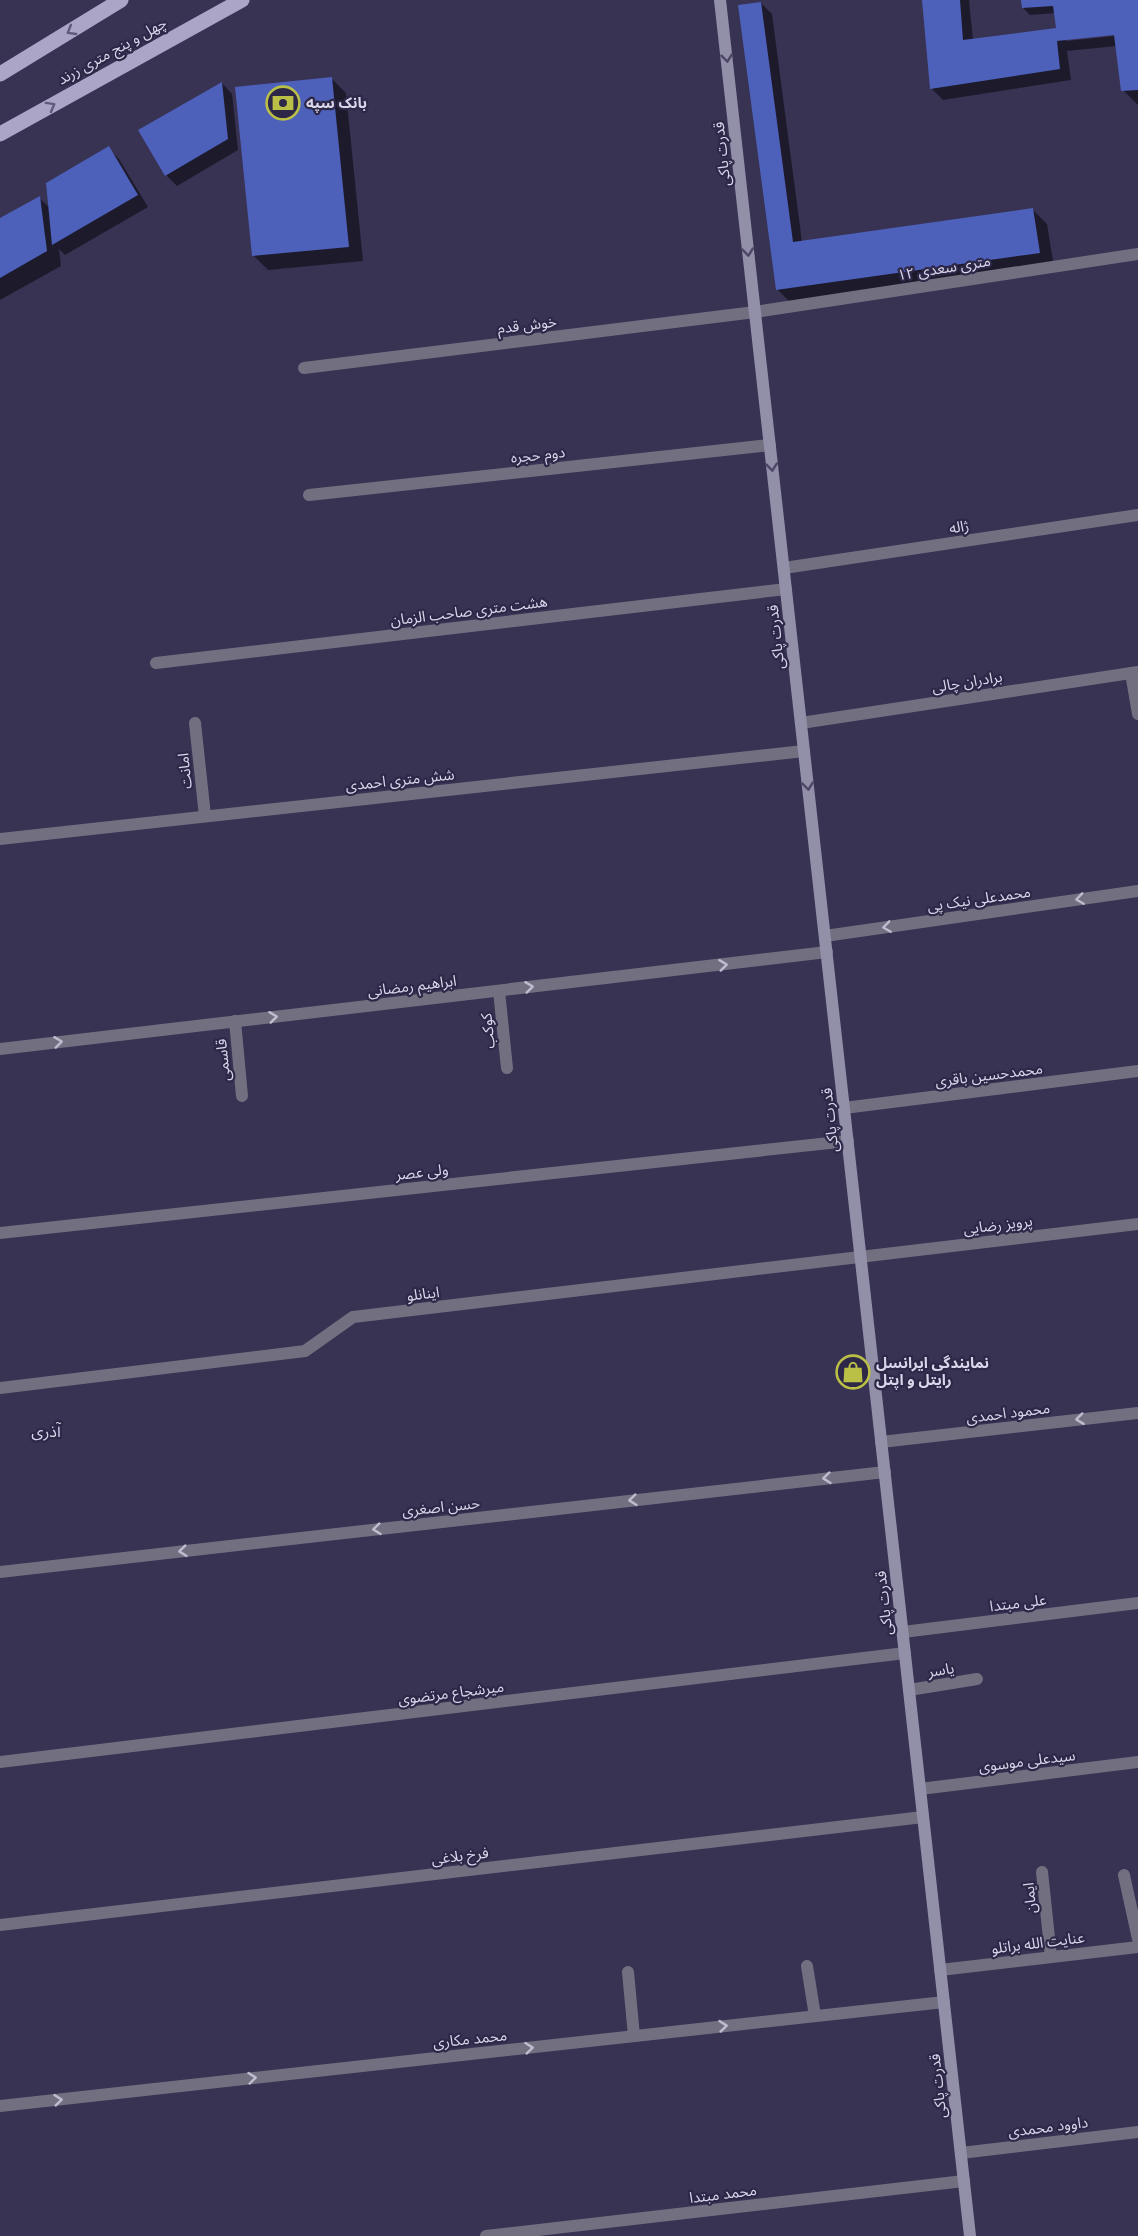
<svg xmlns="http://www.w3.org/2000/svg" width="1138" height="2236" font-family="Roboto,'Noto Sans Arabic',sans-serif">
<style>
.shadow{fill:#0007;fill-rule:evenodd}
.building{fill:#4d60ba}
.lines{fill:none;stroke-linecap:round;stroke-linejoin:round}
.street{stroke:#727080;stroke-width:12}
.secondary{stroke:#928fa9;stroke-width:12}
.primary{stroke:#aba6c8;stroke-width:15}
.oneway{stroke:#605a7b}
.oneway2{stroke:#4c4765}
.oneway3{stroke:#bfbcd0}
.labels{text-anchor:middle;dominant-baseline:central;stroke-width:4.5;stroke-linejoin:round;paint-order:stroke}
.street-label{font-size:15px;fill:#d9d6eb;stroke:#2e2848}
.poi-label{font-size:15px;font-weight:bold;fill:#d9d6eb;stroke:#2e2848;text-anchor:start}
.neighbourhood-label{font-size:16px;fill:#d9d6eb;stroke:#2e2848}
</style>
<rect width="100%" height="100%" fill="#383253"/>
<g class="shadow">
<path d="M924,0H969L973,40L1057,30L1055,13L1030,15L1023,8L1022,0H1138V105L1123,90L1117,46L1067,51L1071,80L943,100L932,89ZM1115,33V36L1066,41V38Z"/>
<polygon points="761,3 772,14 802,242 1033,210 1047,224 1054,267 792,304 777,289"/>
<polygon points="331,78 346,93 363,261 268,270 253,255"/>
<polygon points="222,83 232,94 238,150 177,186 166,175"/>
<polygon points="108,148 119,159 148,207 65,255 59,249 61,266 0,300 0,220 39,198 50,208"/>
</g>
<g class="building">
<polygon points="922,0 960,0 963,40 1056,28 1053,6 1022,8 1021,0 1138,0 1138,90 1121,91 1114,35 1057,41 1060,69 930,89"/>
<polygon points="761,2 793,242 1033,208 1040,253 776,290 738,5"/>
<polygon points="332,77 349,247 252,256 235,87"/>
<polygon points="222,82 228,139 165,176 138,130"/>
<polygon points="109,146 138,195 52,245 46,183"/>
<polygon points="40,196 47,251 0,278 0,218"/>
</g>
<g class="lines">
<g class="street">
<polyline points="304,368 755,312 1138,254"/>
<polyline points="309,495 770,445"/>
<polyline points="784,568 1138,515"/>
<polyline points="156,663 786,589"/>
<polyline points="1131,673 1138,714"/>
<polyline points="195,723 205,816"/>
<polyline points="801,723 1138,672"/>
<polyline points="0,839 804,751"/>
<polyline points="825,936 1138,891"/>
<polyline points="499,991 507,1068"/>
<polyline points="235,1021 242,1096"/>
<polyline points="0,1049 827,952"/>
<polyline points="844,1108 1138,1071"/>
<polyline points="0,1233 848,1141"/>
<polyline points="0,1388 305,1351 353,1317 1138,1224"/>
<polyline points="881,1442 1138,1413"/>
<polyline points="0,1572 885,1472"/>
<polyline points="903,1632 1138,1603"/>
<polyline points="909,1690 977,1679"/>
<polyline points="0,1762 905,1653"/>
<polyline points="920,1789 1138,1762"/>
<polyline points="1042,1872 1051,1957"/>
<polyline points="1124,1875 1138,1939"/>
<polyline points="0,1925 923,1817"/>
<polyline points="807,1966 815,2016"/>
<polyline points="940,1970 1138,1947"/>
<polyline points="628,1972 634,2036"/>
<polyline points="0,2106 944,2002"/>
<polyline points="961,2153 1138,2132"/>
<polyline points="486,2236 964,2181"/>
</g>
<polyline class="secondary" points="720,0 970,2236"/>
<g class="primary">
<polyline points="0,74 121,0"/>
<polyline points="0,134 242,0"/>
</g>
</g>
<defs><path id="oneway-chevron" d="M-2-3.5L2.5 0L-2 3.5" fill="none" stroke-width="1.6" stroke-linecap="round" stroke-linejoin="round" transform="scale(1.5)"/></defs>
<g class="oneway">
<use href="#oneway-chevron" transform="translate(71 31) rotate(149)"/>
<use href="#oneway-chevron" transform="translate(51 106) rotate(-29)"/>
</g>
<g class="oneway2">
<use href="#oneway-chevron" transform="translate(727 58) rotate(84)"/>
<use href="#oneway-chevron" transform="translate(748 252) rotate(84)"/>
<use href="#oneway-chevron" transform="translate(772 467) rotate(84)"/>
<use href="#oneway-chevron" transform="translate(808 786) rotate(84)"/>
</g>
<g class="oneway3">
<use href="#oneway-chevron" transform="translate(1080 899) rotate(172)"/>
<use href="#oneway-chevron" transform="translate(887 927) rotate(172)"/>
<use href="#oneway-chevron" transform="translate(723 965) rotate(-7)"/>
<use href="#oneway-chevron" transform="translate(529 987) rotate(-7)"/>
<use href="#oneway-chevron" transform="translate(273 1017) rotate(-7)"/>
<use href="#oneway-chevron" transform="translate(58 1042) rotate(-7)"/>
<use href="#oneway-chevron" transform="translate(1080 1419) rotate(173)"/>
<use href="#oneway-chevron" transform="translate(827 1478) rotate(174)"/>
<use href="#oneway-chevron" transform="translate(633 1500) rotate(174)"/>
<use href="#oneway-chevron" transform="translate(377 1529) rotate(174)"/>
<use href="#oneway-chevron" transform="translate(183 1551) rotate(174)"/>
<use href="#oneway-chevron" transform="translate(723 2026) rotate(-6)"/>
<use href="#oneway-chevron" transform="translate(529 2048) rotate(-6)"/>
<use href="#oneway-chevron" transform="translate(252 2078) rotate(-6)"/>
<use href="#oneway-chevron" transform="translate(58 2100) rotate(-6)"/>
</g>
<defs>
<symbol id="bank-ring" viewBox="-11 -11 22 22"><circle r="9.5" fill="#2e2848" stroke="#bac045" stroke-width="1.5"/><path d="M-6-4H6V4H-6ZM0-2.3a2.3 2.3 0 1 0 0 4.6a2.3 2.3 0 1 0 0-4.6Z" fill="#bac045"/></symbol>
<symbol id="shop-ring" viewBox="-11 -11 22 22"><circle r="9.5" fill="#2e2848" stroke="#bac045" stroke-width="1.5"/><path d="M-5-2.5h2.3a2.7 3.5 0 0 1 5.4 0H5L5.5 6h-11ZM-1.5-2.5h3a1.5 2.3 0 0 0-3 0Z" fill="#bac045"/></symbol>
</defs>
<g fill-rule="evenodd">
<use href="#bank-ring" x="264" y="84" width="38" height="38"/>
<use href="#shop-ring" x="834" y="1353" width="38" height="38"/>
</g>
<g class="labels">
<g class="street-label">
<text transform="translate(112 51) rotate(-29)">چهل و پنج متری زرند</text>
<text transform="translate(722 154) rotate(-96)">قدرت پاکی</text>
<text transform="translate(944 268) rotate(-9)">۱۲ متری سعدی</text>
<text transform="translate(527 325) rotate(-7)">خوش قدم</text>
<text transform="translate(538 455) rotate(-6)">دوم حجره</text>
<text transform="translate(959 527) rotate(-9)">ژاله</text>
<text transform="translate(469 611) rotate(-7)">هشت متری صاحب الزمان</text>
<text transform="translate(776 637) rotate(-96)">قدرت پاکی</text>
<text transform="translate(967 682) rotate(-9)">برادران چالی</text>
<text transform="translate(185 771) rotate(-96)">امانت</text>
<text transform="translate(400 780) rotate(-6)">شش متری احمدی</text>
<text transform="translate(979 899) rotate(-8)">محمدعلی نیک پی</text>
<text transform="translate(412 986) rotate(-7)">ابراهیم رمضانی</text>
<text transform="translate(488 1031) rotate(-96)">کوکب</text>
<text transform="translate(223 1060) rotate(-96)">قاسمی</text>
<text transform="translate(989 1075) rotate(-7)">محمدحسین باقری</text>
<text transform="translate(830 1120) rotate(-96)">قدرت پاکی</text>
<text transform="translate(422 1172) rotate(-6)">ولی عصر</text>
<text transform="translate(998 1225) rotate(-7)">پرویز رضایی</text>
<text transform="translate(423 1294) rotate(-7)">اینانلو</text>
<text transform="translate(1008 1413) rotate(-7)">محمود احمدی</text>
<text transform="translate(441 1507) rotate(-6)">حسن اصغری</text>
<text transform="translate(884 1603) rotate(-96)">قدرت پاکی</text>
<text transform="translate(1018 1603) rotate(-7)">علی مبتدا</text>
<text transform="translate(941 1670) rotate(-9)">یاسر</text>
<text transform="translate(451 1693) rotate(-7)">میرشجاع مرتضوی</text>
<text transform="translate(1027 1761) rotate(-7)">سیدعلی موسوی</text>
<text transform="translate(460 1856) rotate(-7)">فرخ بلاغی</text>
<text transform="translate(1030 1898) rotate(-96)">ایمان</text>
<text transform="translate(1038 1943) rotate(-7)">عنایت الله براتلو</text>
<text transform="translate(470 2039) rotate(-6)">محمد مکاری</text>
<text transform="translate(938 2086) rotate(-96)">قدرت پاکی</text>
<text transform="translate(1048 2127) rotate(-7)">داوود محمدی</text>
<text transform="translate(723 2194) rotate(-7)">محمد مبتدا</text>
</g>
<g class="poi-label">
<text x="306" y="103">بانک سپه</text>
<text x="876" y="1363">نمایندگی ایرانسل<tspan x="876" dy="17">رایتل و اپتل</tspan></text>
</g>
<g class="neighbourhood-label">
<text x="46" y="1431">آذری</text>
</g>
</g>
</svg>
